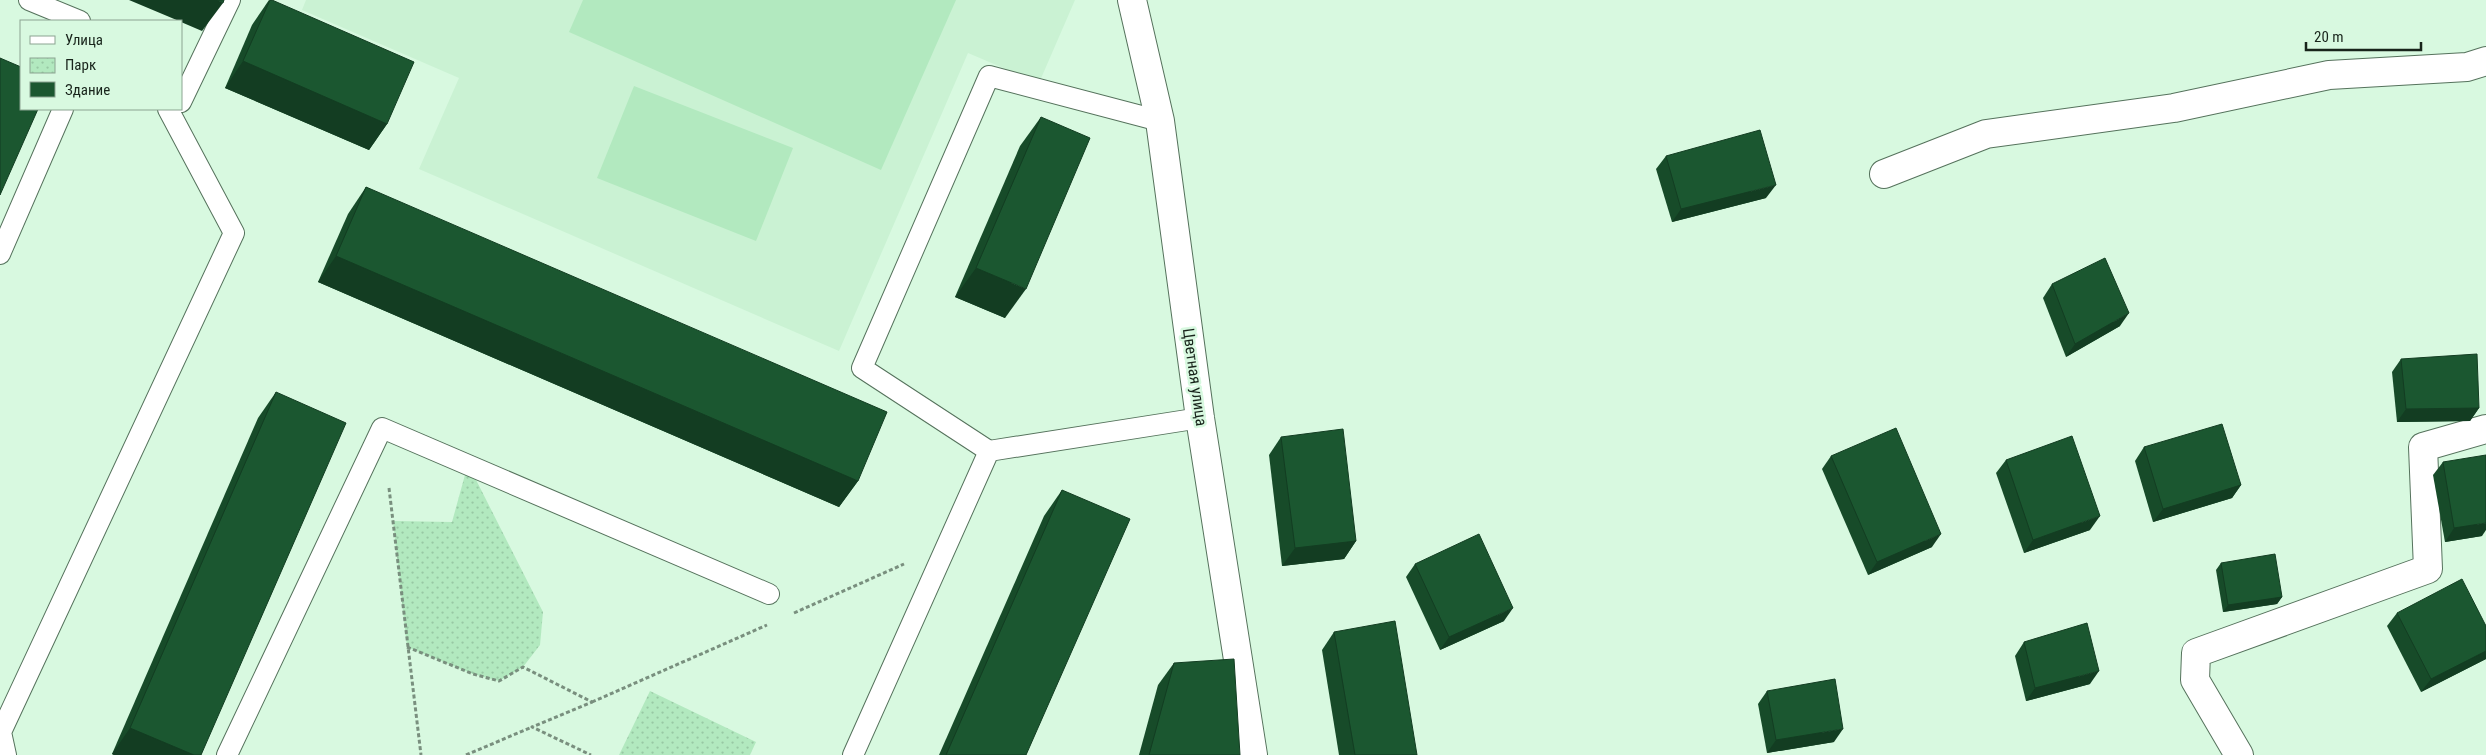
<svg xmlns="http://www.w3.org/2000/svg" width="2486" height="755" font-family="'Roboto Condensed',sans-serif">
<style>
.built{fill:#caf2d3}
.green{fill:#b2e9bf}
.park{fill:url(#park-dots)}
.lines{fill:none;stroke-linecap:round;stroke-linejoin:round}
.lane-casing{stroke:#55725c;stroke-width:22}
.street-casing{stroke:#55725c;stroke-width:30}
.path{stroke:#798f7e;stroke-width:3;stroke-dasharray:4 2.5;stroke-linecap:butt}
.lane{stroke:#fff;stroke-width:20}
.street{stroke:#fff;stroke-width:28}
.wall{fill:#174b29}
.shaded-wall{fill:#133d22}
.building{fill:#1b5730;stroke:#133d22}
.labels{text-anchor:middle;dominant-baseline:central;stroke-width:5;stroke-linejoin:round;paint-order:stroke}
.street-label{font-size:16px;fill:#18241b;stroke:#d8f9e0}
</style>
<defs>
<pattern id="park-dots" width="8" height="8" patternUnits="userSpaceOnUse" patternTransform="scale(1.25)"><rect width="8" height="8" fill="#b2e9bf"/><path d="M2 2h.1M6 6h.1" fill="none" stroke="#98c8a4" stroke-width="1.8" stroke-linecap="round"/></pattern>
</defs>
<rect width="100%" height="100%" fill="#d8f9e0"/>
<polygon class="built" points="306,0 1075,0 1039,83 968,53 839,351 419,169 459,78 302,10"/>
<g class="green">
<polygon points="583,0 956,0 881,170 569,32"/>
<polygon points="634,86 793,148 756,241 597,178"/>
</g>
<g class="park">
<polygon points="468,464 543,612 540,645 523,667 499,681 473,674 407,647 393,521 452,522"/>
<polygon points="650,691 756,742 750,755 619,755"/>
</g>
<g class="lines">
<defs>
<g id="lane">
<polyline points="29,0 80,21"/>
<polyline points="181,102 230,0"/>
<polyline points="0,254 63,109"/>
<polyline points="989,451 862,368 989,76 1160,121"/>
<polyline points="6,755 1,732 234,233 168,109"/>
<polyline points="227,755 382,428 769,594"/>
<polyline points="853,755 989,451 1200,418"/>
</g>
<g id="street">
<polyline points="1132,0 1160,121 1200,418 1253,755"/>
<polyline points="1884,174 1986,134 2174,108 2329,75 2467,67 2486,61"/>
<polyline points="2239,755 2195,680 2196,653 2428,569 2423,447 2486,429"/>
</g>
</defs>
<use href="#lane" class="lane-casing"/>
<use href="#street" class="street-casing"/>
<g class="path">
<polyline points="389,488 421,755"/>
<polyline points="794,613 904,564"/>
<polyline points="407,647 473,674 499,681 523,667 592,702 532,727 591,755"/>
<polyline points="592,702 767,625"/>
<polyline points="466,755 532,727"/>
</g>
<use href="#lane" class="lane"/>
<use href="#street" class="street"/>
</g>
<g class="wall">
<polygon points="269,0 387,124 369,150 225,88 252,25"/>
<polygon points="1041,117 1005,318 955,297 1020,146"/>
<polygon points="1666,156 1766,198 1672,222 1656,169"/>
<polygon points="366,187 858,481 839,507 318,282 348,214"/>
<polygon points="2052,284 2120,326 2066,357 2043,298"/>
<polygon points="2401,359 2479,408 2470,421 2397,422 2392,372"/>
<polygon points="276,392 201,755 114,755 112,754 258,418"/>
<polygon points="1281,437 1356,541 1344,559 1282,566 1269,455"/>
<polygon points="2144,447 2241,485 2232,498 2153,522 2135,461"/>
<polygon points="1831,456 1932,547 1868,575 1822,469"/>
<polygon points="2006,460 2090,530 2024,553 1996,473"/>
<polygon points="2443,462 2482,536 2445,542 2433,475"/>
<polygon points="1062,490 1026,755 939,755 1044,516"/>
<polygon points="2221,563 2282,597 2277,604 2223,612 2216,570"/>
<polygon points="1415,564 1504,621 1440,650 1406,577"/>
<polygon points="2397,613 2486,626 2486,659 2421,692 2387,626"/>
<polygon points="1334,632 1417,755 1339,755 1322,650"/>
<polygon points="2024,642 2090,684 2026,701 2015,656"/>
<polygon points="1174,663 1240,755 1139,755 1158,685"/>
<polygon points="1767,691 1834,742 1767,753 1758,704"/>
</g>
<g class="shaded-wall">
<polygon points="129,0 217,0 223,3 202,31 181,22 181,21 179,21"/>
<polygon points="243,61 387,124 369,150 225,88"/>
<polygon points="1776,185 1766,198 1672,222 1681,209"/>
<polygon points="336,256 858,481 839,507 318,282"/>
<polygon points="976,268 1026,289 1005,318 955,297"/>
<polygon points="2129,313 2120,326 2066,357 2075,344"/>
<polygon points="2479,408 2470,421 2397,422 2406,409"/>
<polygon points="2241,485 2232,498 2153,522 2163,509"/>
<polygon points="2100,516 2090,530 2024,553 2033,540"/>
<polygon points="2486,523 2486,530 2482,536 2445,542 2454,528"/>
<polygon points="1941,534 1932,547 1868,575 1877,562"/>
<polygon points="1356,541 1344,559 1282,566 1295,548"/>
<polygon points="2282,597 2277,604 2223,612 2228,605"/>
<polygon points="1513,608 1504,621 1440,650 1449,637"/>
<polygon points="2486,651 2486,659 2421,692 2431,679"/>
<polygon points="2099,671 2090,684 2026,701 2035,688"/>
<polygon points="130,728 194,755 114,755 112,754"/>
<polygon points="1843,729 1834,742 1767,753 1776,740"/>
</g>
<g class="building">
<polygon points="217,0 224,0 223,3"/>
<polygon points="270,0 272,0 414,62 387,124 243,61"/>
<polygon points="0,58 21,67 21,109 38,109 0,195"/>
<polygon points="1041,117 1090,138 1026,289 976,268"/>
<polygon points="1760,130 1776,185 1681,209 1666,156"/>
<polygon points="366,187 887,412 858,481 336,256"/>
<polygon points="2105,258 2129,313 2075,344 2052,284"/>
<polygon points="2477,354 2479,408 2406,409 2401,359"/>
<polygon points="276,392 346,423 201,755 194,755 130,728"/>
<polygon points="2222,424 2241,485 2163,509 2144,447"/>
<polygon points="1896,428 1941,534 1877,562 1831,456"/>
<polygon points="1343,429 1356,541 1295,548 1281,437"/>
<polygon points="2072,436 2100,516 2033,540 2006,460"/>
<polygon points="2486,455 2486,523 2454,528 2443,462"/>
<polygon points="1062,490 1130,519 1026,755 946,755"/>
<polygon points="1479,534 1513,608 1449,637 1415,564"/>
<polygon points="2275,554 2282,597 2228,605 2221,563"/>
<polygon points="2462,579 2486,626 2486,651 2431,679 2397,613"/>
<polygon points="1395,621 1417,755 1355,755 1334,632"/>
<polygon points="2087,623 2099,671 2035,688 2024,642"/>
<polygon points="1234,659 1240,755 1149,755 1174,663"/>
<polygon points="1835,679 1843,729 1776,740 1767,691"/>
</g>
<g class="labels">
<g class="street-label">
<text transform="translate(1195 377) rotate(82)">Цветная улица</text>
</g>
</g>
<rect x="20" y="20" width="162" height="90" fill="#d8f9e0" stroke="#8ba491"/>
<rect x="30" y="36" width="25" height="8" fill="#ffffff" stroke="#8ba491"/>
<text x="65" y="45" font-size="15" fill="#18241b">Улица</text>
<rect x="30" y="58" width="25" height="15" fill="url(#park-dots)" stroke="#8ba491"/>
<text x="65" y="70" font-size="15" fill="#18241b">Парк</text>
<rect x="30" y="82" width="25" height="15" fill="#1b5730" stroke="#8ba491"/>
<text x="65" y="95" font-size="15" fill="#18241b">Здание</text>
<path d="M2306 42v8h115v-8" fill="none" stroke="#18241b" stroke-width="2.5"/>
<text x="2314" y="42" font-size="15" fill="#18241b" stroke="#d8f9e0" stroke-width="4" paint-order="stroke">20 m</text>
</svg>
